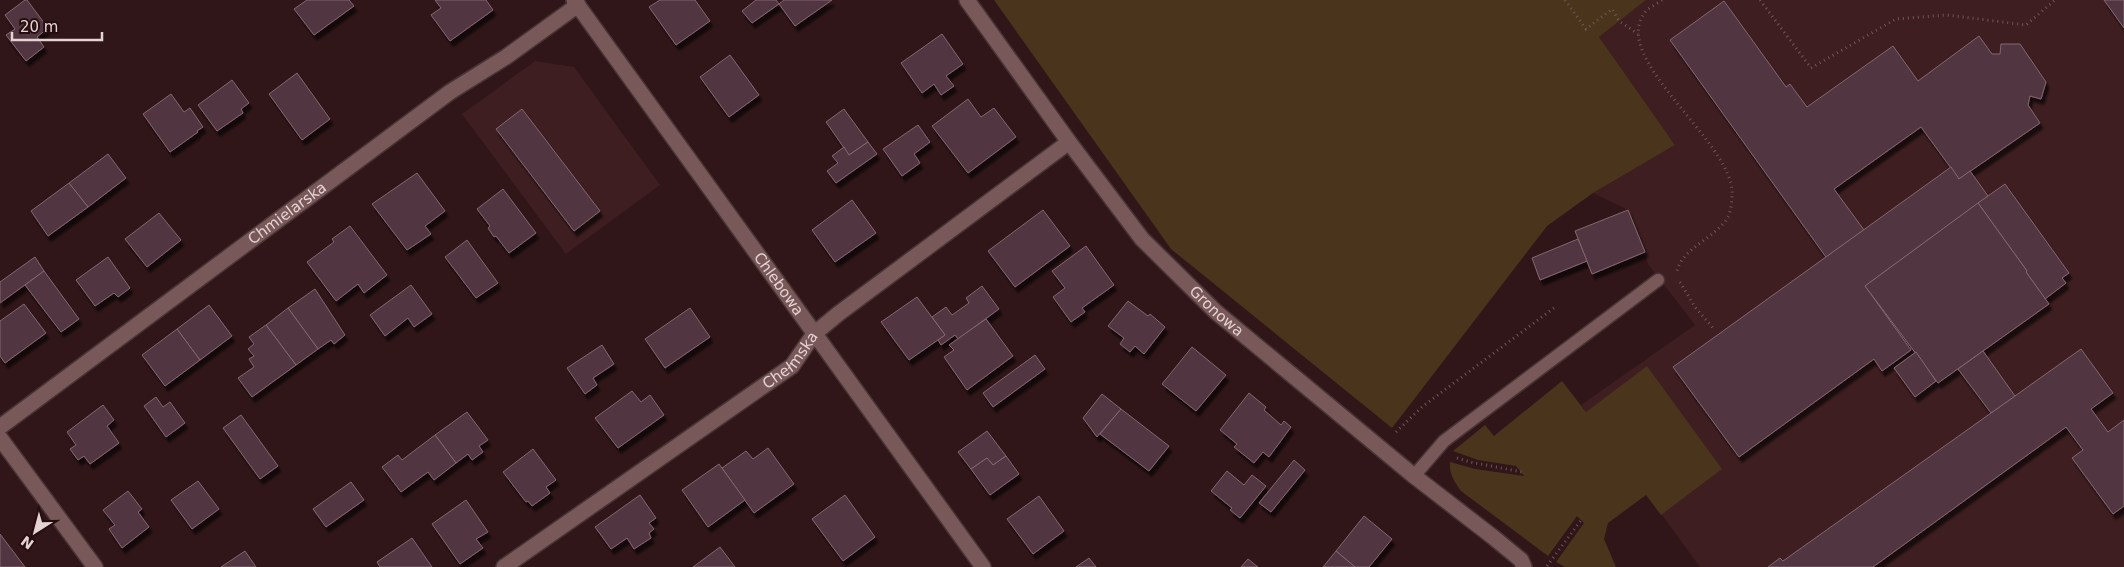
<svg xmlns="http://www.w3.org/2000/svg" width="2124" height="567" font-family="'DejaVu Sans',sans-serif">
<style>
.built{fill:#3e1e20}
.green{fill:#4a341b}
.building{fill:#513641;stroke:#846672;filter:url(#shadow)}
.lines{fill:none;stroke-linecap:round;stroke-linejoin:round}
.lane-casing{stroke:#483435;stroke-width:15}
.street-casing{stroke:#483435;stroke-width:18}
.path{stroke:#6f5758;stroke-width:3;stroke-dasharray:1 4;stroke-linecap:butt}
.lane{stroke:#785859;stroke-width:12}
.street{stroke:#785859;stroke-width:15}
.labels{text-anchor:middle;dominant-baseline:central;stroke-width:5;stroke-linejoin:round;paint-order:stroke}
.street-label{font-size:15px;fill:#e5d2d2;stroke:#260d0f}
</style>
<defs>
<filter id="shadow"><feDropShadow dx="3" dy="5.5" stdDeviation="1" flood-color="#0009"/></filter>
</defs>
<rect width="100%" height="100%" fill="#301618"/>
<g class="built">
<polygon points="1646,0 2124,0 2124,567 1700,567 1581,405 1695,325 1648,264 1628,210 1593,193 1675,145 1599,37"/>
<polygon points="535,61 574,67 660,185 566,254 462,114"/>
</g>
<g class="green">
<polygon points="994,0 1646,0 1599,37 1675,145 1593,193 1547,226 1392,428 1171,249"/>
<path d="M1647,366L1722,469L1661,515L1646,495L1608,523L1604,539L1616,567H1565L1556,562L1584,523L1577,516L1548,556L1461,491C1454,481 1449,474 1450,462L1475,469L1524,476L1516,466L1478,460L1453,451L1485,425L1494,436L1562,381L1586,412Z"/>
</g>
<g class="building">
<polygon points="25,0 27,0 48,28 37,37 44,47 26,61 6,35 15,29 5,15"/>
<polygon points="307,0 349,0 354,6 314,35 294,9"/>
<polygon points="435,0 486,0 493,10 450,41 431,15 441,8"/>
<polygon points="660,0 695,0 710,21 676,45 649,7"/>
<polygon points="776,0 779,4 752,23 742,11 756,0"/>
<polygon points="784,0 832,0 795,26 779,4"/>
<polygon points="2104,0 2124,0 2124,28"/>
<polygon points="1724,1 1786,87 1790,84 1807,107 1893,46 1918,81 1979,36 1992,54 2000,54 2001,44 2020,44 2046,82 2041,99 2030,96 2028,105 2040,123 1959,179 1921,127 1834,189 1864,230 1826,257 1670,40"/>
<polygon points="942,34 963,64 946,76 954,86 941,95 934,84 922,93 901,63"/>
<polygon points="730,55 759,95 729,117 700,77"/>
<polygon points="297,73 330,119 302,140 269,94"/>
<polygon points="232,80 249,103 241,109 243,113 217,131 198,105"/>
<polygon points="171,94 184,112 190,108 203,127 197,131 198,132 170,152 143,114"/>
<polygon points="968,99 981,117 994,108 1016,137 968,173 932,126"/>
<polygon points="522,109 600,211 574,231 496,129"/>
<polygon points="844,109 868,142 849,155 826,122"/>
<polygon points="918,125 930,142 914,154 920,163 902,176 883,149"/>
<polygon points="868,142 877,154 836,183 827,171 838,163 832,156 844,147 849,155"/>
<polygon points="108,154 126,178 88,207 69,183"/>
<polygon points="1951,167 1959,179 1970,171 1988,196 1865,286 1911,350 1882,371 1874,359 1739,457 1673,367"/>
<polygon points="417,173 445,211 425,226 431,234 407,250 372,204"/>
<polygon points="69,183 88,207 48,236 31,211"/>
<polygon points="2005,184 2069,273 2062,278 2066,283 2045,299 2026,272 2027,271 1978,203"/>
<polygon points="503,189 536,233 509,253 496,236 494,237 488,228 490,226 477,209"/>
<polygon points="852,200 876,233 835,262 812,230"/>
<polygon points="1978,203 2027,271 2026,272 2049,304 1938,383 1865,286"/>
<polygon points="1043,210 1070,246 1015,287 988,251"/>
<polygon points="1628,210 1645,252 1592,274 1575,231"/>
<polygon points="159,213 181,240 147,267 125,239"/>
<polygon points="350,226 387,275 364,293 358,284 336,301 307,262 334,242 332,239"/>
<polygon points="1578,239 1587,261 1540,280 1532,258"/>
<polygon points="467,240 498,283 476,298 445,257"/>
<polygon points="1086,246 1114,285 1082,308 1085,312 1071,322 1053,297 1065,288 1052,271"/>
<polygon points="35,257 44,271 0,303 0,282"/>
<polygon points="108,257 130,288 118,297 114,293 95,306 76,280"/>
<polygon points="44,271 79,319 61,332 25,285"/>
<polygon points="411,285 432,314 414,327 408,318 385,336 370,315"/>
<polygon points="982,286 999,309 958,339 955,335 941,345 938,340 945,335 932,317 946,307 952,315 969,303 966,298"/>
<polygon points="315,289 345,335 334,344 331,340 318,349 288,308"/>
<polygon points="917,297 945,335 909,360 881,322"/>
<polygon points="1128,301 1148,316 1150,314 1165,327 1144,354 1135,346 1130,352 1120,344 1124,338 1108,326"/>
<polygon points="24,304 46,333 5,363 0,356 0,321"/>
<polygon points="209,305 232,336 200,360 177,329"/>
<polygon points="288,308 318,349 296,365 266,325"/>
<polygon points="690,308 710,337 665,368 645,339"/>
<polygon points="986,319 1013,356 967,390 944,357 954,350 949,345"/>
<polygon points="266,325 296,365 252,397 238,378 254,367 249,359 254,356 248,349 254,344 249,337"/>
<polygon points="177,329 200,360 165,386 142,355"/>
<polygon points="602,345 614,364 593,378 597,385 585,394 567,368"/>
<polygon points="1192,347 1226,375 1196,411 1162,384"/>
<polygon points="2081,349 2113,393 2091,409 2108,432 2124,420 2124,506 2113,514 2072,458 2083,450 2066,427 1873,567 1768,567 1780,558 1783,561"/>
<polygon points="1983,351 2015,396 1991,413 1958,369"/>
<polygon points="1916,352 1936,381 1915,397 1894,368"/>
<polygon points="1035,355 1045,369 993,407 983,393"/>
<polygon points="632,391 641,402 650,395 664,415 618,448 595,418"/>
<polygon points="1249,393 1266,407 1264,410 1281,425 1284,421 1291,427 1269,457 1263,452 1254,463 1234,447 1237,444 1220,430"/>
<polygon points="1102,394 1121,409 1097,437 1083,418"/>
<polygon points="156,397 163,407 170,402 185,423 166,437 144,406"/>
<polygon points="103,405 114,420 107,426 119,443 90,464 84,456 78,460 70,449 76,445 67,432"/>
<polygon points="1121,409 1169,446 1149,471 1100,434"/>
<polygon points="467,412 488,440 479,446 483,452 472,460 468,454 456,463 435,435"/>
<polygon points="241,415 278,466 260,479 223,428"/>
<polygon points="987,431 1006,456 993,465 987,458 971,469 958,452"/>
<polygon points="435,435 456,463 434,480 428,472 401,492 382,467 398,455 402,460"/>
<polygon points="768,448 794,484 754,513 722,468 746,451 753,459"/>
<polygon points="533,449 556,480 546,487 550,493 532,506 528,501 526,502 503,472"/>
<polygon points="1006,456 1019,474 990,495 971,469 987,458 993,465"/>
<polygon points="1294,460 1305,470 1271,512 1259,503"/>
<polygon points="719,464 745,500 708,527 682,490"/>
<polygon points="1227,471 1244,485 1252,475 1266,486 1240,518 1230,510 1232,508 1211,491"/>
<polygon points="198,481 219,509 192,529 171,500"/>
<polygon points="351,482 364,500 326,527 313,509"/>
<polygon points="128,491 142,509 138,512 149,527 122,548 109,529 115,525 103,510"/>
<polygon points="640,495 656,518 649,523 654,529 649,533 651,538 634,549 627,538 611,549 595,527"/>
<polygon points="845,495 875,537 843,561 812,519"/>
<polygon points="1039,496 1064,531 1033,554 1007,519"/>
<polygon points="466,500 488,532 476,539 483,548 460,564 432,524"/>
<polygon points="1364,516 1392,539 1369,567 1355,567 1336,551"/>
<polygon points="0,534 25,567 0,567"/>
<polygon points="412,538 432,567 380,567 377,562"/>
<polygon points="720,547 735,567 693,567"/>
<polygon points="245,551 256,567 221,567"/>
<polygon points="1336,551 1355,567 1323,567"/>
<polygon points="1089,558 1096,567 1076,567"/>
<polygon points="1248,559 1258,567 1241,567"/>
</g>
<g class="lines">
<defs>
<polyline id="lane" points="1414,476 1444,441 1658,280"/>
<g id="street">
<path id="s1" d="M574,0L983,567"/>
<path id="s2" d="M967,0L1069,142L1142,239L1216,312L1414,476L1493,537L1521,560L1524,567"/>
<path id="s3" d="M0,427L450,92L506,57L578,5"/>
<polyline points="0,438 95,567"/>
<path id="s4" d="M504,567L792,366L814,334L838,314L1069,142"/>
</g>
</defs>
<use href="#lane" class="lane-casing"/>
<use href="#street" class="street-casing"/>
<g class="path">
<polyline points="1565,0 1586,29 1612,9 1619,21 1638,34"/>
<path d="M1662,0C1657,4 1650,7 1646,11C1606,57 1734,142 1732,194C1732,200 1731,212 1728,217C1716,238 1683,247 1677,271"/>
<polyline points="1760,0 1811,68 1896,19 1947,15 2026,25 2055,0"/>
<polyline points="1680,282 1695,307 1713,328"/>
<polyline points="1396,432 1422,407 1554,308"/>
<polyline points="1457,458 1470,462 1522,472"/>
<polyline points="1547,566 1582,519"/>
</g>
<use href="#lane" class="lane"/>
<use href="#street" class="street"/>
</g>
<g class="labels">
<g class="street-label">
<text stroke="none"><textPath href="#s3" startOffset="358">Chmielarska</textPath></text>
<text stroke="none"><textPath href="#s1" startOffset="350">Chlebowa</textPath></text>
<text stroke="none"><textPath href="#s2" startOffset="400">Gronowa</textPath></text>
<text stroke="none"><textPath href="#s4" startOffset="354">Chełmska</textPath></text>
</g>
</g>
<g transform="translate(35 532) rotate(216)" stroke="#260d0f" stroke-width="4" paint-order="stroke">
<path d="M0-4L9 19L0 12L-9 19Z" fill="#e5d2d2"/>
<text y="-8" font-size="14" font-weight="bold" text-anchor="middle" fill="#e5d2d2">N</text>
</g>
<path d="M12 32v8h90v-8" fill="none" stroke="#e5d2d2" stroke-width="2.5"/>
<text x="20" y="32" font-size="15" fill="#e5d2d2" stroke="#260d0f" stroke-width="4" paint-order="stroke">20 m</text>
</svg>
